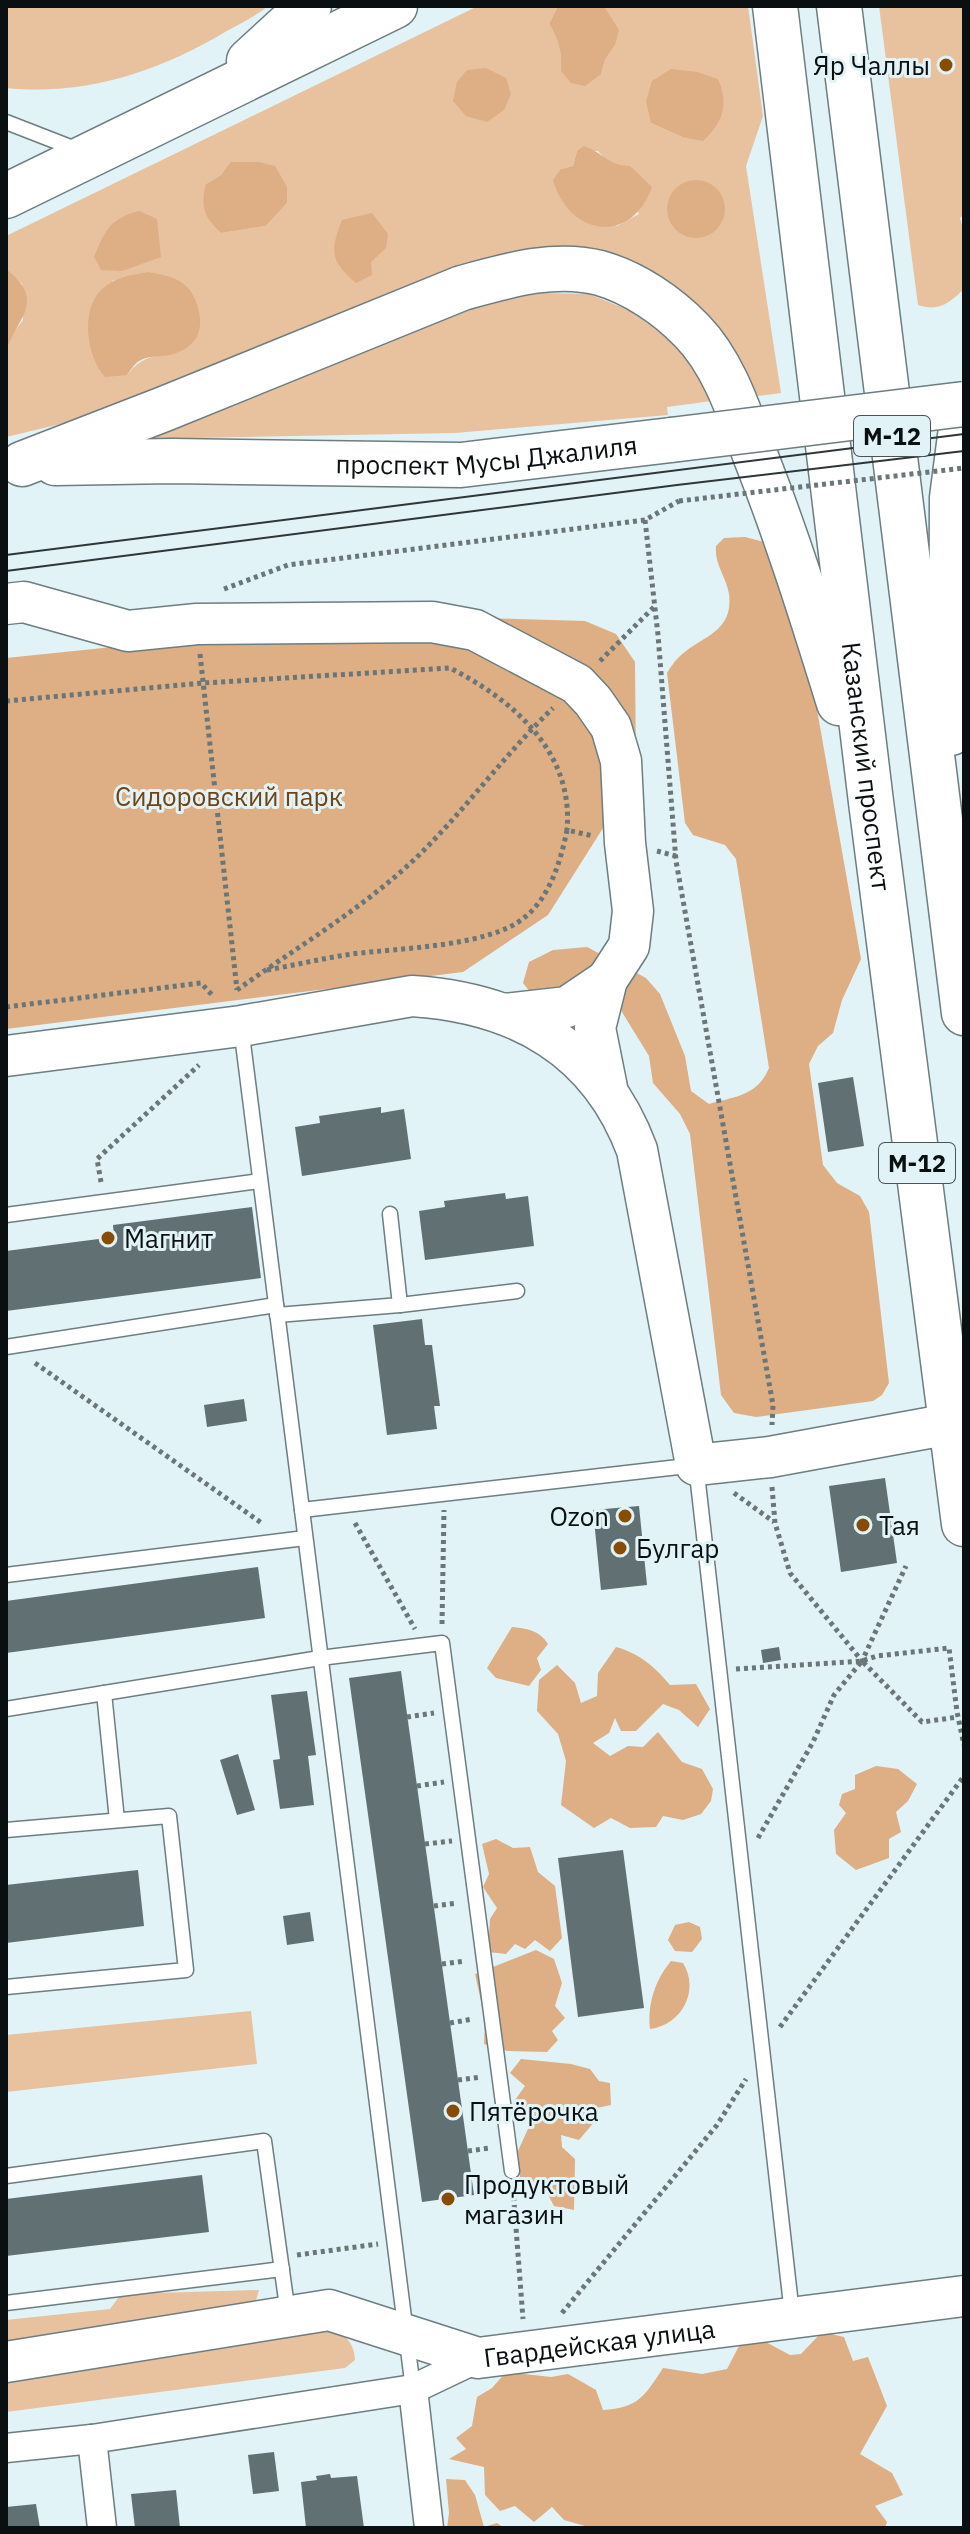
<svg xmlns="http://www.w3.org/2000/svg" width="970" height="2534" font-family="'IBM Plex Sans',sans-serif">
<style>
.green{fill:#e8c19e;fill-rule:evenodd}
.forest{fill:#deae84}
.building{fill:#607073}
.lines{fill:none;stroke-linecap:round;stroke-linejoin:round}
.lane-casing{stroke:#6d7d80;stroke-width:17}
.street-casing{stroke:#6d7d80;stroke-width:31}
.secondary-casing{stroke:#6d7d80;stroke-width:43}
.primary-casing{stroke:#6d7d80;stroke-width:47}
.path{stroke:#6b7678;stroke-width:5;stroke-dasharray:4 4;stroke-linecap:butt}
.lane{stroke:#fff;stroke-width:14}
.street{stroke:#fff;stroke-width:28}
.secondary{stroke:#fff;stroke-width:40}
.primary{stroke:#fff;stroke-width:44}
.tram{stroke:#2e3637;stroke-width:2}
.primary-bridge-casing{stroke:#6d7d80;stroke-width:47;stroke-linecap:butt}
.path-bridge{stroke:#6b7678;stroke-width:5;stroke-dasharray:4 4;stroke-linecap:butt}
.primary-bridge{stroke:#fff;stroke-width:44}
.poi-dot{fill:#874d04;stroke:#e1f3f6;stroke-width:3}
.labels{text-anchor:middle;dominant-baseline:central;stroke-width:6;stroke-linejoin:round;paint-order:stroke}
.shield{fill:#e1f3f6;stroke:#4a5456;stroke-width:2}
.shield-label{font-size:24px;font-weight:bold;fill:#0a1011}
.poi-label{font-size:26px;fill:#0a1011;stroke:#e1f3f6;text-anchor:start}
.street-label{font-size:26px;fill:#0a1011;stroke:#e1f3f6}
.park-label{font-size:26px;fill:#724414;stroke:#e1f3f6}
</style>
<rect width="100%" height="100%" fill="#e1f3f6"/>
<g class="green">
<path d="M6,6H268C255,17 240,24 225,32C158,72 85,96 6,88Z"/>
<path d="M478,6H558L549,24C559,40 562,52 561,71L601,74L605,60L615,45L605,8L600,6H748L763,116L746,166L781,393L757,396L746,375L616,261L115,411L6,437V352L11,336L23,320L22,284L6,269V236ZM718,79L682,137L651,123ZM577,151H598L606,160L617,166L639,214L617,226L561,169L573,166ZM232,162L287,203L266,226L221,233L206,184L221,175ZM667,212L723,220C707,247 675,241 667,212ZM147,272L166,355C148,356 138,361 127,375L112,281Z"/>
<path d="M879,6H964V214L960,218L964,233V289C949,303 939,312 918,305Z"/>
<polygon points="545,293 589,294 631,311 677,345 719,400 667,407 668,415 455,433 142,439 472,309 517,297"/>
<polygon points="251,2011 257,2064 6,2092 6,2035"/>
<polygon points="259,2290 255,2304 6,2345 6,2320 110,2309 121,2294"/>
<path d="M308,2322C331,2329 354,2332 355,2360L345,2368L6,2412V2376Z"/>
</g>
<g class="forest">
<path d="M558,6H600L605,8L619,30L615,45L605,60L601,74L585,86L571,83L561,71C562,52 559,40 549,24Z"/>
<polygon points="486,68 506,78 511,94 504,110 487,122 466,116 453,101 457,82 467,70"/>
<path d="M671,69L697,72L718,79C729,105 723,122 703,141L682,137L651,123L646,101L652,81Z"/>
<path d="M584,146C604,153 608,166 630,166L652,187C631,246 569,236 553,180L561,169L573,166L577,151Z"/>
<path d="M231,162H259L275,166L287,187V203L266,226L221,233C204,217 200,207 206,184L221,175Z"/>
<circle cx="696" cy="209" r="29"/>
<path d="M139,211L157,219L161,257L122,271L101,270L94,257C105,230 110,219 139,211Z"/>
<path d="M372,213L388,234L386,248L371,262L372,275L356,283C330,261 330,251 342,220Z"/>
<path d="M6,269C48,302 16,318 6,352Z"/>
<path d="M147,272C166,275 185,278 194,297C204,320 204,343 176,353C164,358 151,354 139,361C134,364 130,371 127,375L105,377C87,357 80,311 101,290C113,278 130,275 147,272Z"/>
<path d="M745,537L772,544L795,585L861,959L842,1000L833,1033L818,1046L809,1064L823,1165L837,1183L860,1196L869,1212L889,1383L882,1395L873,1401L756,1417L734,1413L721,1395L690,1134L680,1114L653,1083L649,1056L617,1004L534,997L523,983L529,962L553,950L587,947L646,978L660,994L685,1056L691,1091L709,1104C736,1096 757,1096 769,1068L736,859L725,845L693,835L685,823L667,673C670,668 674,662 678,658C699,636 734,634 729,594C726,576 714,564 716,546L724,538Z"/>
<polygon points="412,616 585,621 616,634 635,662 636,776 548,915 463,972 6,1029 6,658"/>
<path d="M512,1627C528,1629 539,1630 548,1644L537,1658L541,1670L529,1686L496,1678L487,1668Z"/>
<path d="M616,1647C640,1654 654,1666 670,1685L696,1684L710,1709L698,1727L679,1710L663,1704L636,1731H621L615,1718L609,1733L593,1743L610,1756L628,1746L643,1747L658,1732L682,1762L702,1769L713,1789L711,1801L701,1814L683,1820L663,1816L656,1827L630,1828L611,1818L594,1828L561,1805L566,1761L558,1734L537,1711L539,1680L557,1665L575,1683L581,1703L597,1696L598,1673Z"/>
<polygon points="876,1766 898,1769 917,1784 908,1801 896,1812 901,1832 889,1839 889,1858 856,1870 836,1854 834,1830 846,1813 839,1805 842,1794 855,1789 855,1775"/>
<polygon points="496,1839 513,1848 530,1847 538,1872 555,1886 562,1938 550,1951 535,1940 525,1949 515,1944 506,1954 488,1952 490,1919 497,1908 483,1887 489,1874 482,1844"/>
<polygon points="689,1922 700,1927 702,1939 692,1952 675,1951 668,1940 675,1925"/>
<polygon points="536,1950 554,1959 562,1983 555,2006 565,2018 552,2031 558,2040 547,2052 507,2051 484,2044 485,2020 475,1974"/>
<path d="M671,1961L683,1963C700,1990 682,2025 650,2029C647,2005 655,1980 671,1961Z"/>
<polygon points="521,2059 571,2064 590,2069 599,2081 610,2083 611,2105 592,2109 595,2121 579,2140 561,2135 562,2147 575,2159 574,2210 554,2206 545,2189 531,2187 520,2177 518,2151 532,2120 513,2103 525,2086 510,2073"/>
<path d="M822,2332L844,2337L853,2361L868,2357L887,2406L860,2454L892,2473L903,2495L875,2506L887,2522L885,2528H682L677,2526L675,2528H592L564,2520L552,2507L534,2522L515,2506L500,2511L485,2495L484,2467L449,2459L466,2449L456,2438L472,2426L477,2397L492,2388L506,2372L551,2377L568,2374L596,2390L603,2410C638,2408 645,2396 663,2368L702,2374L727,2369L739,2346L762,2340L790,2355L801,2354Z"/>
<polygon points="446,2479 465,2480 475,2495 484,2527 497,2523 504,2528 447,2528 449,2513"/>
</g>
<g class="building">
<polygon points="853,1077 864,1146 828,1152 818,1083"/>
<polygon points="381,1107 381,1113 404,1109 411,1159 302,1176 295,1127 320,1123 319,1116"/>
<polygon points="505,1193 506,1199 528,1196 534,1246 425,1260 419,1211 445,1207 444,1201"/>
<polygon points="252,1207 261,1278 6,1311 6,1251 114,1237 113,1225"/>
<polygon points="422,1319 425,1345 432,1345 440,1406 434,1406 437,1429 387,1435 373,1325"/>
<polygon points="244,1399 247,1421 207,1427 204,1405"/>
<polygon points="885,1478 897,1563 841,1572 829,1486"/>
<polygon points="639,1506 647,1585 601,1590 593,1510"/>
<polygon points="258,1567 265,1618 6,1653 6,1601"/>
<polygon points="779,1647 781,1660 763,1663 761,1650"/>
<polygon points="401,1671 474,2195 422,2202 349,1678"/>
<polygon points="307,1691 316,1755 308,1756 314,1805 280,1809 273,1760 280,1759 271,1695"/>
<polygon points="238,1754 255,1810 237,1815 220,1760"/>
<polygon points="623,1850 644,2008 578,2017 558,1858"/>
<polygon points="138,1870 144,1926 6,1943 6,1885"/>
<polygon points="310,1912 314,1941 287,1945 283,1916"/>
<polygon points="202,2175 209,2232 6,2256 6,2199"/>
<polygon points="274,2452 279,2491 253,2494 248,2455"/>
<polygon points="330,2474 331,2478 357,2476 364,2528 306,2528 301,2482 317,2480 316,2476"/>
<polygon points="176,2490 180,2528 135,2528 131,2494"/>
<polygon points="36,2504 40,2528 6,2528 6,2507"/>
</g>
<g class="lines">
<defs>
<g id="lane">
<polyline points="6,122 78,150"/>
<polyline points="241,1027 413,2389"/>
<polyline points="6,1215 260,1181"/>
<polyline points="400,1305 517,1291"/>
<polyline points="277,1315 400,1305 390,1214"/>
<polyline points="6,1347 276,1305"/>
<polyline points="302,1510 696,1465 792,2314"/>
<polyline points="6,1575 305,1538"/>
<polyline points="104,1693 117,1820"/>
<polyline points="6,1709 320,1658 442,1643 512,2171"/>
<polyline points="6,1830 169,1816 186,1970 6,1987"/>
<polyline points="6,2176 264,2141 288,2314"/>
<polyline points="6,2303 282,2269"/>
</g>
<g id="street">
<polyline points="413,2389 429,2528"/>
<polyline points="92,2439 102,2528"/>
<polyline points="6,2448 92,2439 413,2389 478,2358"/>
</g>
<g id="secondary">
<polyline points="6,604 24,602 128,631 197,624 432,622 475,630 577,684 593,701 611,727 621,761 625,843 633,911 629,946 607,980 595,1028 607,1088"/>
<polyline points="504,1014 567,1007 607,980"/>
<path d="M6,1056L241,1026L412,996C518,1003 599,1048 637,1150L696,1465L770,1457L950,1424"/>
<path id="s1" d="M6,2362L329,2310L478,2358L964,2296"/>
</g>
<g id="primary">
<path id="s2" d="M775,6L871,802L964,1524"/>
<polyline points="839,6 964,1013"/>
<polyline points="249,61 309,6"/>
<polyline points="6,196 395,6"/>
<path id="s3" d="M55,463L172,461L461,465L671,440"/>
<path d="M22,464L164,409L462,288C506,276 554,261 600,273C634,283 667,305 692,331C724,364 739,412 755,455C787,536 813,619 839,703"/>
<polyline points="951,733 952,498 964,405"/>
</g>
</defs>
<use href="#lane" class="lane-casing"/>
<use href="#street" class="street-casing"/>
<use href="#secondary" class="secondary-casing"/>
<use href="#primary" class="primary-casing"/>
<g class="path">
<polyline points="645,520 658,635 676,861 773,1405 772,1425"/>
<polyline points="224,589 288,565 645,520 679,501"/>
<polyline points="200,654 237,990"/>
<polyline points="600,661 655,606"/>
<path d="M6,701L203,683L450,668C513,700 574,752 567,830"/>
<polyline points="657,851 676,856"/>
<path d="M267,970C296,965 324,958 352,954C398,948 490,947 525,917C550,897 561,860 567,830L593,836"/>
<path d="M237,990C297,947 364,908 418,856C466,809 505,754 553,708"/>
<polyline points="6,1007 201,983 213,996"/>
<polyline points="101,1182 97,1159 199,1065"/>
<polyline points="35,1363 263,1524"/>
<polyline points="772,1487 775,1523 790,1573 862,1661 906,1566"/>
<polyline points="734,1493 774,1522"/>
<polyline points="355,1523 415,1629"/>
<polyline points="442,1624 444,1510"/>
<polyline points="736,1669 862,1661 877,1656 949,1648 957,1712 964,1745"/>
<polyline points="407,1717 434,1713"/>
<polyline points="417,1786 444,1782"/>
<polyline points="758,1838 813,1742 834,1695 862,1661 922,1722 958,1717"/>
<polyline points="425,1844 452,1841"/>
<polyline points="434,1906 457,1903"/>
<polyline points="442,1964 465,1961"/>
<polyline points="450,2023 473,2019"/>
<polyline points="780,2027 964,1776"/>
<polyline points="458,2080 481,2077"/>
<polyline points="468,2151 490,2148"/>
<polyline points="513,2189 523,2319"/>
<polyline points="297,2255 378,2244"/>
<polyline points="562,2313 717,2125 746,2079"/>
</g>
<use href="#lane" class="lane"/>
<use href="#street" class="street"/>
<use href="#secondary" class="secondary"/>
<use href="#primary" class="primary"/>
<g class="tram">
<polyline points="6,555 964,434"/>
<polyline points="6,571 677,485 964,451"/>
</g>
<defs>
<polyline id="primary-bridge" points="671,440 964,404"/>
</defs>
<use href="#primary-bridge" class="primary-bridge-casing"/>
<polyline class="path-bridge" points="679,501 964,468"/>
<use href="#primary-bridge" class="primary-bridge"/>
</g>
<g class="poi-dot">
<circle cx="946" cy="65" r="8"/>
<circle cx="108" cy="1238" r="8"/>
<circle cx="625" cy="1516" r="8"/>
<circle cx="863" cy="1525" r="8"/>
<circle cx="620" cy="1548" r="8"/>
<circle cx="453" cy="2111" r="8"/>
<circle cx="448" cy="2199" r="8"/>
</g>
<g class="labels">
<g class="shield">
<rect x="854" y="416" width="76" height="40" rx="6"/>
<rect x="879" y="1143" width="76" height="40" rx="6"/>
</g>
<g class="shield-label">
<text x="892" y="436">М-12</text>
<text x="917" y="1163">М-12</text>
</g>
<g class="poi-label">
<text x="930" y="65" text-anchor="end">Яр Чаллы</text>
<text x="124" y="1238">Магнит</text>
<text x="609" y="1516" text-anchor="end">Ozon</text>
<text x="879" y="1525">Тая</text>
<text x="636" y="1548">Булгар</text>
<text x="469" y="2111">Пятёрочка</text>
<text x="464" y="2184">Продуктовый<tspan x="464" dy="30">магазин</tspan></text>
</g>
<g class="street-label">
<text stroke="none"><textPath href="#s3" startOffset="432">проспект Мусы Джалиля</textPath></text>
<text stroke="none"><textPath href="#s2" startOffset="766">Казанский проспект</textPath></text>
<text stroke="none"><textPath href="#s1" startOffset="606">Гвардейская улица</textPath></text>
</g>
<g class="park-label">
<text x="229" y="796">Сидоровский парк</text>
</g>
</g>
<rect width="970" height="2534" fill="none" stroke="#0a1011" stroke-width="16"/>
</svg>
